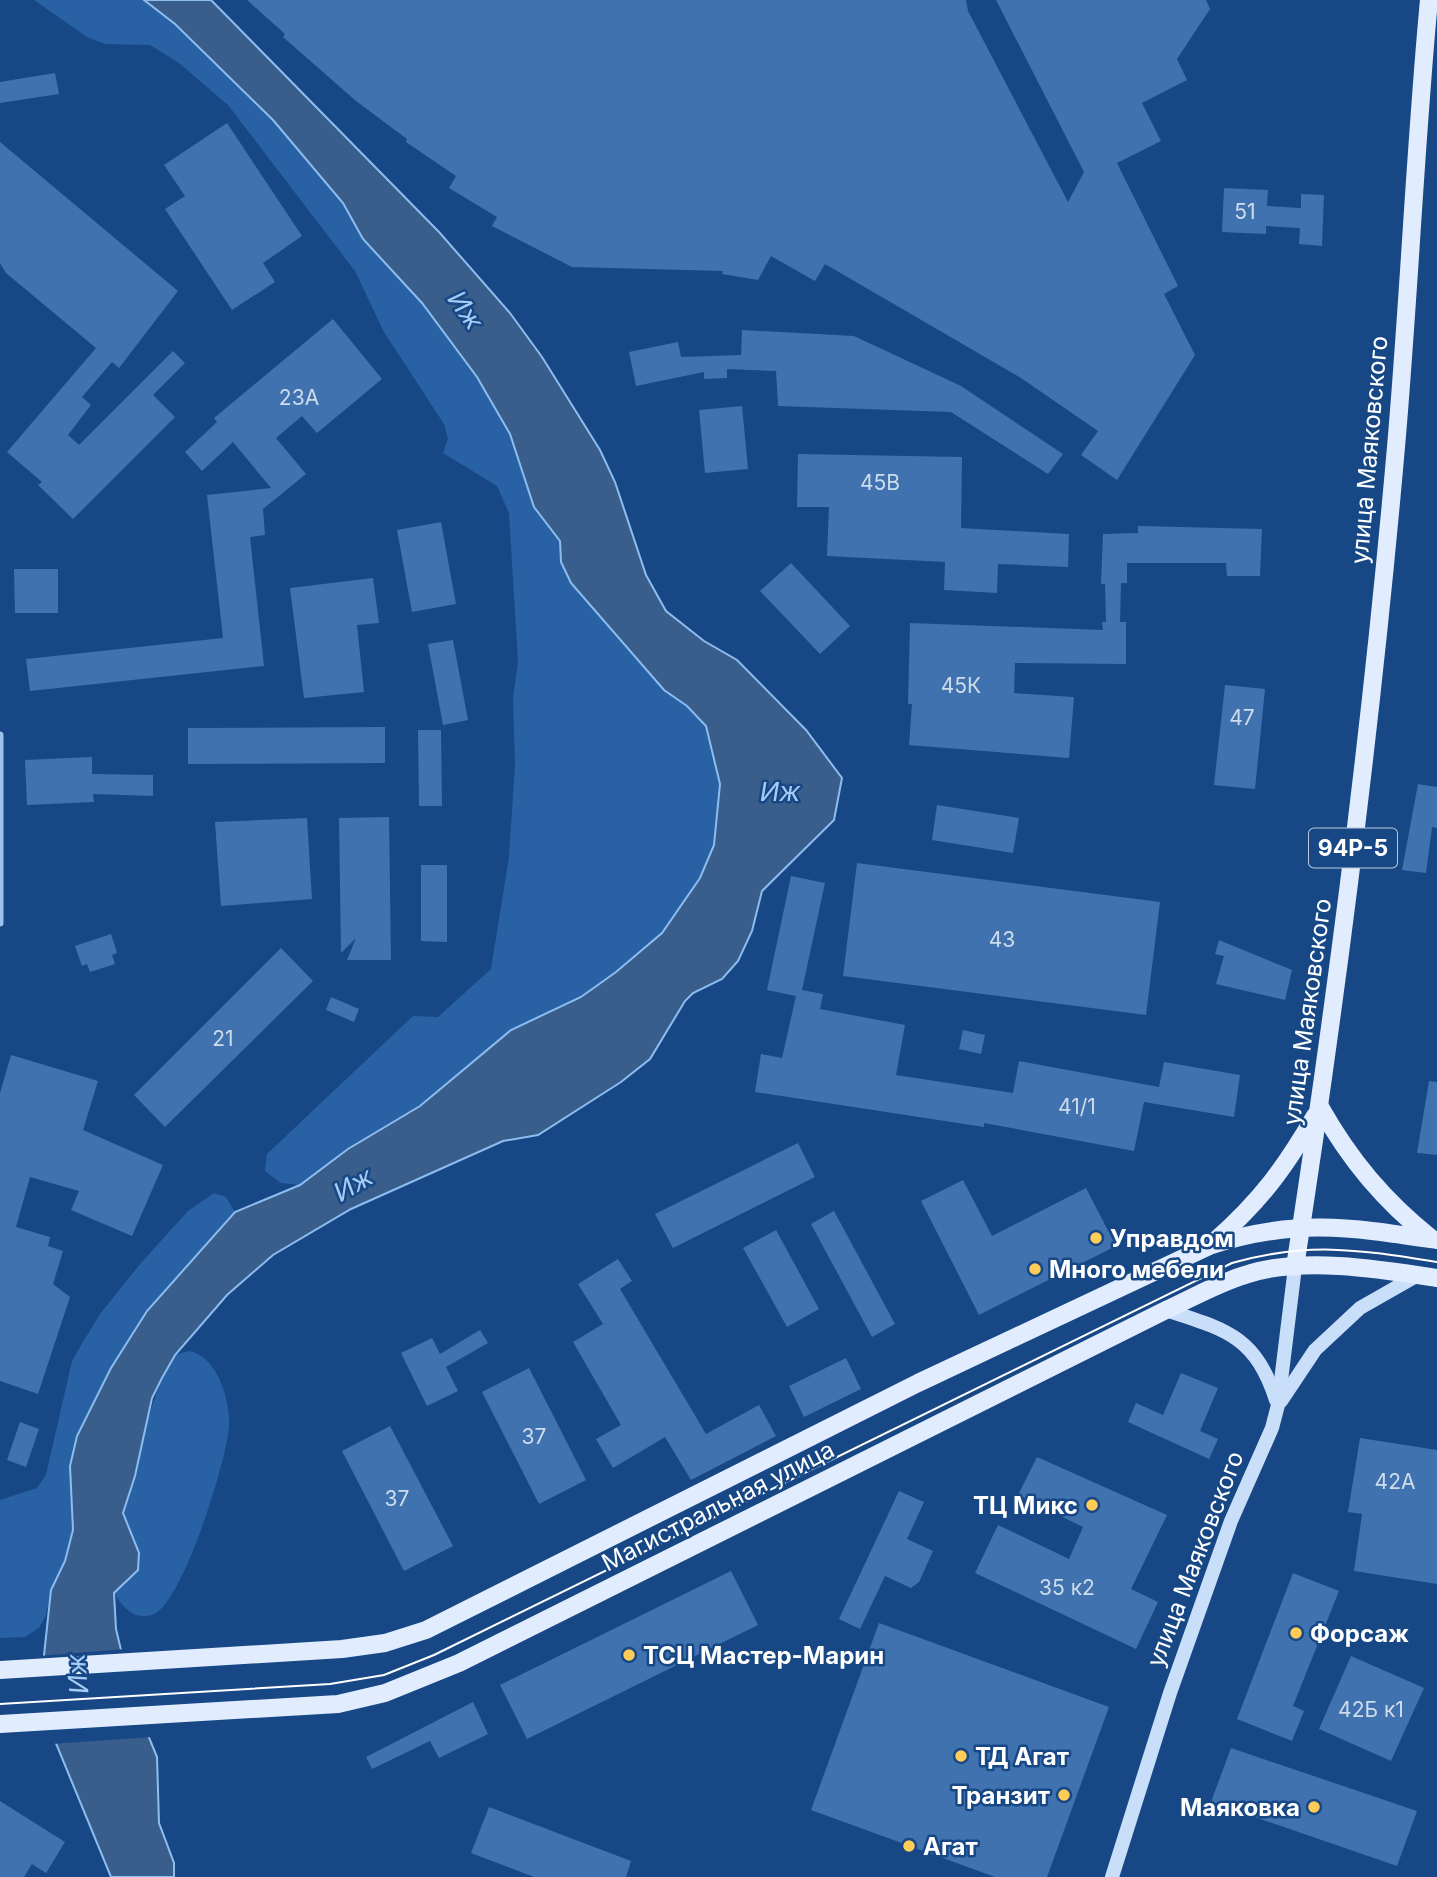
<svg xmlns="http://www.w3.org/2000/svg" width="1437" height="1877" font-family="Inter,sans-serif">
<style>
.green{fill:#2962a4}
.water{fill:#395e8b;stroke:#8dbdf0;stroke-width:2}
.pier{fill:#174885}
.building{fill:#3f72af}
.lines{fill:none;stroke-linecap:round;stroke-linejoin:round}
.street{stroke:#9bc1ed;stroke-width:7}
.secondary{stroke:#c8def9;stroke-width:14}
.primary{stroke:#e1edff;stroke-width:18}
.tram{stroke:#fff;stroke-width:2}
.poi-dot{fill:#ffcc57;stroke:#174885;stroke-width:2.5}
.labels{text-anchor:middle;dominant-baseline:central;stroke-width:5;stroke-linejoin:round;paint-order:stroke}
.number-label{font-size:21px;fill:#cfdceb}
.shield{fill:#174885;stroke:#b9c8da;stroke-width:2}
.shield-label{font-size:23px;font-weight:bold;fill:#fff}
.street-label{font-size:24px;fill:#fff;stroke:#174885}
.poi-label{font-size:24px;font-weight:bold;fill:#fff;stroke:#174885;text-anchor:start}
.water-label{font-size:26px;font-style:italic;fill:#a6cbf5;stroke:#174885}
</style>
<rect width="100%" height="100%" fill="#174885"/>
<g class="green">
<polygon points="34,0 144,0 175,24 273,120 343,203 363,239 422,303 477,377 510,434 534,507 560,541 562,562 664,690 688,706 706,726 720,784 719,817 714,845 700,878 662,933 616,972 581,997 511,1031 421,1106 348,1149 300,1185 281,1183 265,1171 267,1154 413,1016 438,1017 491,969 509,857 515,764 513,698 518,662 509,513 497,486 443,453 448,439 444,424 384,332 355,271 228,105 179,63 150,45 105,44 87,37"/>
<polygon points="214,1193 226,1197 235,1212 147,1311 111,1368 77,1436 73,1530 65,1561 51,1590 46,1615 39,1628 25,1637 0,1638 0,1500 37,1488 46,1475 72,1361 83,1342 100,1314 141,1263 188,1211"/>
<path d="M189,1351C217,1356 230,1399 229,1425C228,1457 182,1606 152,1615C133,1620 123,1607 114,1593L123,1584L139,1553L123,1513C141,1456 144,1408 175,1355Z"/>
</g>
<polygon class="water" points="144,0 211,0 439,232 510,313 542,357 600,450 615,482 646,575 666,611 704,641 737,660 806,730 842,778 834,820 762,891 752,931 738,961 722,979 693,993 685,1001 650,1059 621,1082 538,1135 503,1141 351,1209 273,1255 227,1295 175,1355 162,1378 152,1398 135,1476 123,1513 139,1553 138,1570 114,1593 116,1629 132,1696 157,1757 159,1823 174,1863 174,1877 111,1877 39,1702 51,1590 65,1561 73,1530 70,1466 77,1436 111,1368 147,1311 235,1212 300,1185 348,1149 420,1106 511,1030 581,997 616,972 662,933 700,878 714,845 720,784 706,726 687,706 664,690 571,583 561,562 560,541 534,507 510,434 477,377 422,303 363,239 343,203 273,120 175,24"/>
<polygon class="pier" points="125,1649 135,1695 152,1737 52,1744 35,1702 39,1656"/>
<g class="building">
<polygon points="247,0 966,0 968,11 1068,202 1084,172 996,0 1206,0 1210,9 1177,59 1187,80 1142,103 1161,141 1117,163 1178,286 1164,294 1195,355 1117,480 1081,455 1098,431 1021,378 825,264 815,281 771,256 758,280 722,274 723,271 572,267 492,226 497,217 449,188 456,176 406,142 407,139 356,101 283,37 285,34"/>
<polygon points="55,73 59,94 0,103 0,82"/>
<polygon points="227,123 302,236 263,263 275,282 232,310 165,209 185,196 164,165"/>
<polygon points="0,142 178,291 119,368 112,362 82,397 91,405 68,435 79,445 173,351 185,363 153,395 175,417 73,519 38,485 42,482 7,452 96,348 6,273 0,263"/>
<polygon points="1224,188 1268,190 1267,206 1301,208 1301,194 1324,195 1322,246 1299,244 1300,228 1266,226 1266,234 1222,232"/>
<polygon points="333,319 382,379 317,433 302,416 276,438 306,474 263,509 265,535 250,537 264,666 30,691 26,659 223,638 207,495 271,488 233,442 202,471 185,452 217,422 214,418"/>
<polygon points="742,330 854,336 961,386 1063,454 1048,474 951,412 778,406 776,371 727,369 727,378 704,379 704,372 636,386 629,352 678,342 681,357 741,355"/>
<polygon points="742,406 748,469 705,473 699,410"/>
<polygon points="798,454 962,457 961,528 1069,534 1068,567 998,564 997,593 944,590 945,562 827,556 829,507 797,507"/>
<polygon points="441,522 456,604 412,612 397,530"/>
<polygon points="1138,526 1262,529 1260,576 1227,576 1226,563 1127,563 1127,583 1121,583 1120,622 1126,622 1126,664 1015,663 1014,693 1074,697 1069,758 909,745 912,704 908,704 910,623 1103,630 1102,622 1106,622 1105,584 1101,584 1103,534 1138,533"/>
<polygon points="791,563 850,626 820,654 760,591"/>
<polygon points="14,569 58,569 58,613 15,613"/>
<polygon points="373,578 379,623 357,625 364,692 304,698 290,588"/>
<polygon points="453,640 468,720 443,725 428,644"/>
<polygon points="1225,685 1265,689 1255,789 1214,785"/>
<polygon points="385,727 385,763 188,764 188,728"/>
<polygon points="418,730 441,730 442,806 419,806"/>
<polygon points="92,757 92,774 153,775 153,796 93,794 94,802 27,805 25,760"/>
<polygon points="1418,784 1437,787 1437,828 1432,827 1426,873 1402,870"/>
<polygon points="937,805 1019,818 1013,853 932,840"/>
<polygon points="389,817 391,960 347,960 356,938 341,953 339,818"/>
<polygon points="307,818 312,899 221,906 215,822"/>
<polygon points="857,863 1160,902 1146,1015 843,976"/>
<polygon points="421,865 447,865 447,942 421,941"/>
<polygon points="791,876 825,883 802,990 823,994 820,1009 905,1025 896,1075 1013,1093 1019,1061 1159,1087 1164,1062 1240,1075 1234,1117 1144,1102 1134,1151 984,1123 984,1127 755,1092 761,1054 782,1058 796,996 767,990"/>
<polygon points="111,934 117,953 112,955 115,964 90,972 87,964 82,966 75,946"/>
<polygon points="1219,940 1292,970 1285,1000 1216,984 1224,956 1215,954"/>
<polygon points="281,948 313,981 165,1127 134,1095"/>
<polygon points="331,997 359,1009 354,1022 326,1010"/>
<polygon points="963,1030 985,1035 981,1054 959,1049"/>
<polygon points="11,1055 98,1081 83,1130 163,1165 132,1236 71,1210 79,1191 30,1177 16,1227 50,1237 48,1246 63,1251 53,1284 70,1297 38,1394 0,1381 0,1093"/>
<polygon points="1429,1081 1437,1082 1437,1155 1417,1153"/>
<polygon points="798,1143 815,1177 673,1248 655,1214"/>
<polygon points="963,1180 992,1236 1086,1188 1116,1246 979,1315 921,1201"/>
<polygon points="834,1211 895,1324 872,1337 811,1224"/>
<polygon points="776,1230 819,1309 787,1327 743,1248"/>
<polygon points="618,1259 632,1281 620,1289 706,1434 759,1405 776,1436 691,1480 665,1437 613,1468 596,1439 621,1425 573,1342 603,1324 578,1284"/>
<polygon points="480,1330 488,1343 446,1367 458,1391 427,1406 401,1353 432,1338 440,1354"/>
<polygon points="846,1358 861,1389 804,1417 789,1386"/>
<polygon points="529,1368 586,1480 539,1504 482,1392"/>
<polygon points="1181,1373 1218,1388 1200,1431 1218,1439 1209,1459 1128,1422 1136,1403 1163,1415"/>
<polygon points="20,1422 39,1429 26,1467 7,1460"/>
<polygon points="390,1426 453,1546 404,1571 342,1451"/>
<polygon points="1360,1438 1437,1450 1437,1584 1354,1571 1362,1514 1348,1512"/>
<polygon points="1037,1457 1167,1515 1131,1589 1158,1602 1136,1649 975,1573 998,1525 1069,1559 1083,1527 1018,1495"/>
<polygon points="899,1491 924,1502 907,1539 933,1551 919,1582 911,1588 885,1576 860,1629 839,1619"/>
<polygon points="731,1571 758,1625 527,1739 500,1685"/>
<polygon points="1293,1573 1339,1591 1293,1706 1304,1711 1292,1741 1237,1719"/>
<polygon points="879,1623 1109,1707 1047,1877 995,1877 811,1810"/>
<polygon points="1351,1656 1424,1688 1391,1761 1319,1729"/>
<polygon points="473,1702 488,1734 439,1758 430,1741 372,1769 366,1757"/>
<polygon points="1231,1748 1417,1811 1397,1866 1211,1802"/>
<polygon points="0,1801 65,1842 46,1873 32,1864 24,1877 0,1877"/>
<polygon points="489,1807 631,1861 626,1877 534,1877 471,1853"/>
</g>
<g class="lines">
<polyline class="street" points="0,735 0,923"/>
<g class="secondary">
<path d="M1166,1310C1227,1330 1255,1336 1276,1400"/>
<polyline points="1281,1401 1315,1350 1360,1308 1418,1275"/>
<polyline points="1112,1877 1170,1693 1231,1521 1272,1428 1278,1405 1295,1267"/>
</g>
<g class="primary">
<path d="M1320,1107C1350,1160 1384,1201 1432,1239"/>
<path d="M1215,1241C1261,1200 1284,1169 1315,1116"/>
<path d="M1295,1267C1337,995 1372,721 1396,447C1409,298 1415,149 1429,0"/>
<path d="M0,1670L342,1649L385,1643L426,1630L918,1383L1209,1246C1294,1218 1350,1227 1437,1240"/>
<path d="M0,1724L338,1704L385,1693L459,1663L1166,1310C1192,1298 1218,1283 1245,1275C1300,1256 1380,1269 1437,1278"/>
</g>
<path class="tram" d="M0,1704L330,1684L384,1675L434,1655L1232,1263C1310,1241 1360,1250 1437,1262"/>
</g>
<g class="poi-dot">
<circle cx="1096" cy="1238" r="7"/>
<circle cx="1035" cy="1269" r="7"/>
<circle cx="1092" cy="1505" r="7"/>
<circle cx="1296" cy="1633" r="7"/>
<circle cx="629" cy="1655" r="7"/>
<circle cx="961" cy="1756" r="7"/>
<circle cx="1064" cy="1795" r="7"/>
<circle cx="1314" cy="1807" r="7"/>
<circle cx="909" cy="1846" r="7"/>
</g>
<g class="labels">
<g class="number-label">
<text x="1245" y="211">51</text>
<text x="299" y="397">23А</text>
<text x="880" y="482">45В</text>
<text x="961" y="685">45К</text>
<text x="1242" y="717">47</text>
<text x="1002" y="939">43</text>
<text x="223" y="1038">21</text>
<text x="1077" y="1106">41/1</text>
<text x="534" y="1436">37</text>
<text x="1395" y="1481">42А</text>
<text x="397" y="1498">37</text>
<text x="1067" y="1587">35 к2</text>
<text x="1371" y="1709">42Б к1</text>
</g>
<rect class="shield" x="1309" y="828.5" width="88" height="39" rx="5"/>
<g class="shield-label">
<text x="1353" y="848">94Р-5</text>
</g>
<g class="street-label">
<text transform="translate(1369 450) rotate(-85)">улица Маяковского</text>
<text transform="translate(1307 1012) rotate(-82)">улица Маяковского</text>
<text transform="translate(718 1506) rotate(-27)">Магистральная улица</text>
<text transform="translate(1195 1559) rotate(-69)">улица Маяковского</text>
</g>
<g class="poi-label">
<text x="1110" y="1238">Управдом</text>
<text x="1049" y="1269">Много мебели</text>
<text x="1078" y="1505" text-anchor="end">ТЦ Микс</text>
<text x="1310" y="1633">Форсаж</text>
<text x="643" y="1655">ТСЦ Мастер-Марин</text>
<text x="975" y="1756">ТД Агат</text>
<text x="1050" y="1795" text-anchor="end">Транзит</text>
<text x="1300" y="1807" text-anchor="end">Маяковка</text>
<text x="923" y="1846">Агат</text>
</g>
<g class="water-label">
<text transform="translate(466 310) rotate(55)">Иж</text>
<text x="780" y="791">Иж</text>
<text transform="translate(353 1184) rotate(-30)">Иж</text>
<text transform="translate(77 1674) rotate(-96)">Иж</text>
</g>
</g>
</svg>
